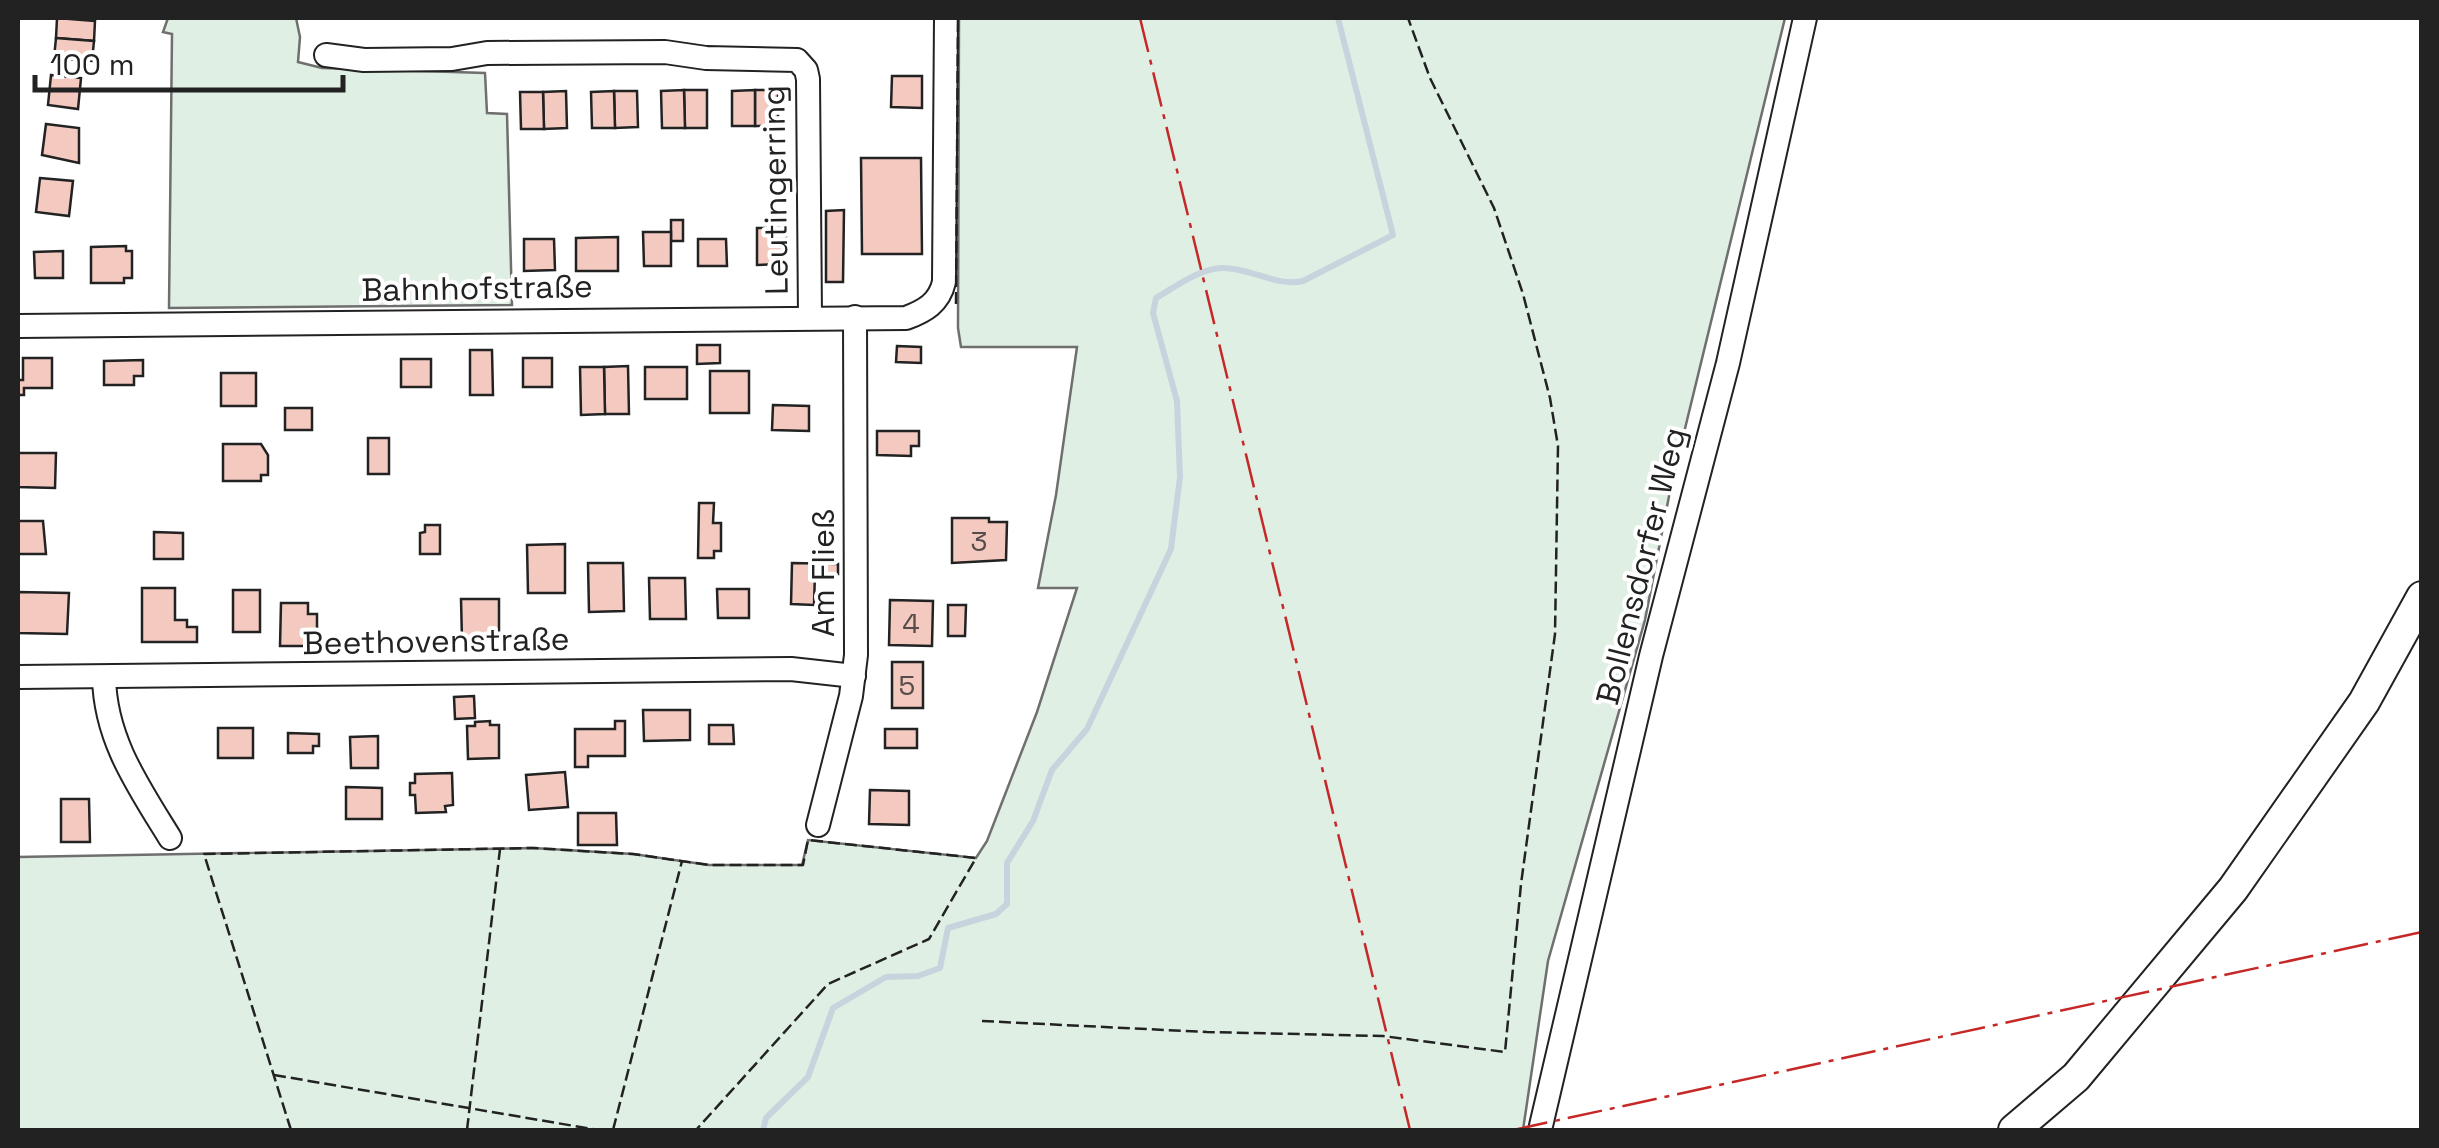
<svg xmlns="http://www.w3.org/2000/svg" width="2439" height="1148" font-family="'Space Grotesk',sans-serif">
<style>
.green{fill:#e0efe3;stroke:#6f6f6f;stroke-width:2.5}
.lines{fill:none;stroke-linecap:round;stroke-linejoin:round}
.stream{stroke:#c7d3dd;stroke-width:6}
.building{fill:#f3c9c0;stroke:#222;stroke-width:2.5}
.minor-casing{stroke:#222;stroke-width:26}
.major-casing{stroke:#222;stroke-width:34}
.minor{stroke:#fff;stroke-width:22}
.major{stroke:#fff;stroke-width:30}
.fence{stroke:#222;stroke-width:2.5;stroke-dasharray:12 5;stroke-linecap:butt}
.power{stroke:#c62828;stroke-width:2.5;stroke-dasharray:35 8 5 8;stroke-linecap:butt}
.labels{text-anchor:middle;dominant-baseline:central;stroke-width:8;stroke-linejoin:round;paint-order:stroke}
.number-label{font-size:28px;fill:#564c4a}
.street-label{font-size:32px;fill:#222;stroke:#fff}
</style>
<rect width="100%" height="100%" fill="#fff"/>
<g class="green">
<polygon points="168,18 296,18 300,37 298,62 322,68 485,73 487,113 507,114 512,305 169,308 172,34 163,32"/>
<polygon points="959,18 1785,18 1671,486 1645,620 1548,961 1523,1130 18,1130 18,857 533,848 633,854 709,865 802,865 808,840 976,858 987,841 1037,712 1077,588 1038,588 1056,495 1077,347 961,347 958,328"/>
</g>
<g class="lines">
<path class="stream" d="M763,1130L766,1118L808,1077L833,1008L886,977L918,976L940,968L948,928L996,914L1007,904V863L1033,821L1052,770L1087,729L1171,549L1180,477L1177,401L1153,313L1156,298C1175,287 1200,268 1223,268C1251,268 1276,287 1303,281L1393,235L1338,18"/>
</g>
<g class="building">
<polygon points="57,18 95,21 94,41 56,38"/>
<polygon points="56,38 94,41 92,61 54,58"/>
<polygon points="51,75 81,78 78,109 48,105"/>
<polygon points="892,76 922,76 922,108 891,107"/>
<polygon points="684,90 707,90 707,128 685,128"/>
<polygon points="684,90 685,128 662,128 661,91"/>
<rect x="755" y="90" width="23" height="36"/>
<polygon points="755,90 755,126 732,126 732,91"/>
<polygon points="566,91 567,128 544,129 543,92"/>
<polygon points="614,91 637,91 638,127 615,128"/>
<polygon points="614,91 615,128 592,128 591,92"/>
<polygon points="520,92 543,92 544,129 521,129"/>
<polygon points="46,124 79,128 79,163 42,155"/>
<polygon points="861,158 921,158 922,254 862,254"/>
<polygon points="40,178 73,181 69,216 36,212"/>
<polygon points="844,210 843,282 826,282 826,211"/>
<rect x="671" y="220" width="12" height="21"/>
<polygon points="757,228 786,228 786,264 757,265"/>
<polygon points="643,232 671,232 671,266 644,266"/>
<polygon points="618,237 618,271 576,271 576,238"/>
<polygon points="524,239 554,239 555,270 524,271"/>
<polygon points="698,239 726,239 727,266 698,266"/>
<polygon points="126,246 126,251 132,251 132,278 124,278 124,283 91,283 91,247"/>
<polygon points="63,251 63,278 35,278 34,252"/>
<polygon points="697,345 720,345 720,363 697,364"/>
<polygon points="897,346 921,347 921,363 896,362"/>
<polygon points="470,350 492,350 493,395 470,395"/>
<polygon points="23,358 52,358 52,388 24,388 24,395 18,395 18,380 23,380"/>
<rect x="523" y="358" width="29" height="29"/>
<rect x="401" y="359" width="30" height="28"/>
<polygon points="143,360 143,376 134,376 134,385 104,385 104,361"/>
<polygon points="628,366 629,414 605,414 604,367"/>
<polygon points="580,367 604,367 605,414 581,415"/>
<rect x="645" y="367" width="42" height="32"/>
<rect x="710" y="371" width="39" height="42"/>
<rect x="221" y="373" width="35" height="33"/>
<polygon points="773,405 809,406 809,431 772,430"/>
<rect x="285" y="408" width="27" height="22"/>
<polygon points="877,431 919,431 919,446 911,446 911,456 877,455"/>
<rect x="368" y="438" width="21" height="36"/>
<polygon points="223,444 261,444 268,455 268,475 261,475 261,481 223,481"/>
<polygon points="18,453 56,453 55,488 18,487"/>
<polygon points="699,503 714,503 713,523 721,523 721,551 714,551 714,558 698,558"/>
<polygon points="952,518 989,518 989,522 1007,522 1006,560 952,563"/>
<polygon points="18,521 43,521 46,554 18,554"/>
<polygon points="425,525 440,525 440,554 420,554 420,533 425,532"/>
<polygon points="154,532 183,533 183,559 154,559"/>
<polygon points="565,544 565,593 528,593 527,545"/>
<polygon points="588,563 623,563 624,611 589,612"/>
<polygon points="792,563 838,564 838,574 815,573 814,605 791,604"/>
<polygon points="649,578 685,578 686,619 650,619"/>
<polygon points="142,588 175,588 175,620 187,620 187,627 197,627 197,642 142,642"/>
<polygon points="717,589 749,589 749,618 718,618"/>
<rect x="233" y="590" width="27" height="42"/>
<polygon points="18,592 69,593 67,634 18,633"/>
<polygon points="461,599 499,599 499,639 462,640"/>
<polygon points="890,600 933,601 932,646 889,645"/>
<polygon points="281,603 308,603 308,614 317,614 317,635 308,635 307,646 280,646"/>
<polygon points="948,605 966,605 965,636 948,636"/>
<rect x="892" y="662" width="31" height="46"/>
<polygon points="474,696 475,718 455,719 454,697"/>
<polygon points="643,710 690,710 690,740 644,741"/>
<polygon points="490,721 490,725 499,725 499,758 468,759 467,726 475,726 475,722"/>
<polygon points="615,721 625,721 625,756 588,756 588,767 575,767 575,729 615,729"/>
<polygon points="709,725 733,725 734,744 709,744"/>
<rect x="218" y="728" width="35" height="30"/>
<rect x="885" y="729" width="32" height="19"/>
<polygon points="288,733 319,734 319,746 313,746 313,753 288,753"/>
<polygon points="378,736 378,768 351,768 350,737"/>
<polygon points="565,772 568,807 529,810 526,775"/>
<polygon points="452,773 453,805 445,806 446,812 416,813 415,795 410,795 410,783 415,783 415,774"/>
<polygon points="346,787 382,788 382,819 346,819"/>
<polygon points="870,790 909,791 909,825 869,824"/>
<polygon points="61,799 89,799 90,842 61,842"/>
<polygon points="578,813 616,813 617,845 578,845"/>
</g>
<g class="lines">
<defs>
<g id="minor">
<polyline points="326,55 364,60 452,59 487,53 665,52 706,58 797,60 806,70 808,79 810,316"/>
<path d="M18,326L906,318C925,311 939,303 944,282L946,18"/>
<polyline points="18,677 791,669 854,676"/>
<path d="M104,677C105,739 138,786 170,838"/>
<polyline points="818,825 851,696 856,655 855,317"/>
<polyline points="1540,1130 1651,656 1728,363 1805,18"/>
</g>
<polyline id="major" points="2014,1130 2076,1077 2233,889 2364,702 2422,597"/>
</defs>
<use href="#minor" class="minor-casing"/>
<use href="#major" class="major-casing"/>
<use href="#minor" class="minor"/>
<use href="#major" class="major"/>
<g class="fence">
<polyline points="956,304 958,18"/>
<polyline points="982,1021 1207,1032 1383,1036 1505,1052 1521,884 1555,634 1558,446 1550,398 1523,294 1494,208 1430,78 1408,18"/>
<polyline points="274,1075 598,1130"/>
<polyline points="291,1130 204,854 533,848 633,854 709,865 803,865 808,840 976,858 929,939 828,984 696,1130"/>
<polyline points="467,1130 500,849"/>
<polyline points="613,1130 682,861"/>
</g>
<g class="power">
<polyline points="1140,18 1410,1130"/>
<polyline points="1513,1130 2422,932"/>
</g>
</g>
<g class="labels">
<g class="number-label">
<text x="979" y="541">3</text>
<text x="911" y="623">4</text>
<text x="907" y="685">5</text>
</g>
<g class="street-label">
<text transform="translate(775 190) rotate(-91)">Leutingerring</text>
<text transform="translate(477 288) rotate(-1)">Bahnhofstraße</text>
<text transform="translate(1641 566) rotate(-76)">Bollensdorfer Weg</text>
<text transform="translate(823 573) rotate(-90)">Am Fließ</text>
<text transform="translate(436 641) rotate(-1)">Beethovenstraße</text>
</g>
</g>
<rect width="2439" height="1148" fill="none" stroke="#222222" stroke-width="40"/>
<path d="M35 75v15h308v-15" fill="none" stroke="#222222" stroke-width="5"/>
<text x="50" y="75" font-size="30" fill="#222222" stroke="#ffffff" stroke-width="8" paint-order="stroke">100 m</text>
</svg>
